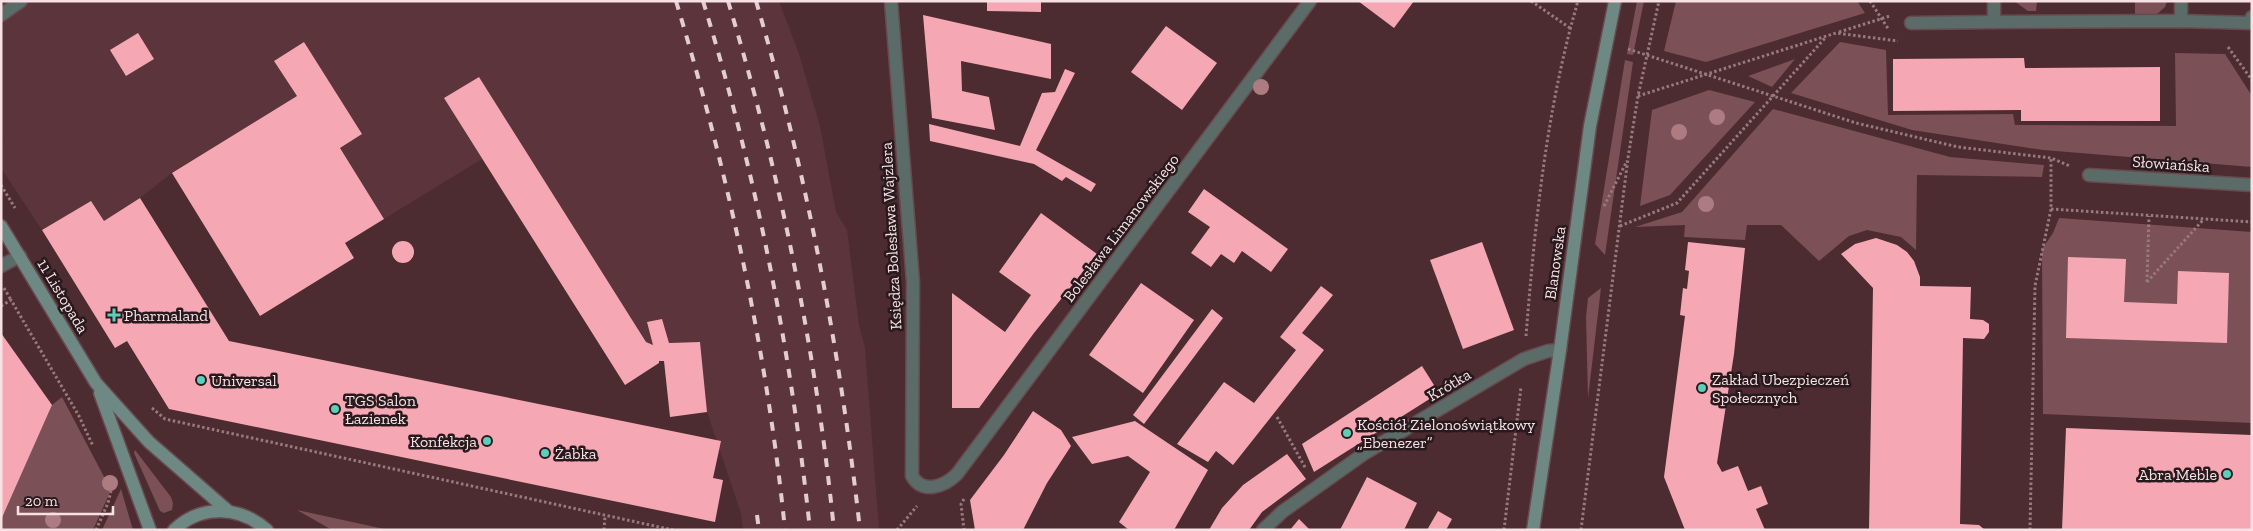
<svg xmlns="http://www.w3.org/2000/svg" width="2253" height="531" font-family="'Zilla Slab',serif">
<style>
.built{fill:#5b353b}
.green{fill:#7b5057}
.building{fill:#f5a8b4}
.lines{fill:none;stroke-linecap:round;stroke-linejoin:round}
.lane-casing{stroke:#67494e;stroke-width:15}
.street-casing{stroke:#67494e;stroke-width:15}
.secondary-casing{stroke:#67494e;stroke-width:15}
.path{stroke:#967a7e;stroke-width:3;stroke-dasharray:2.5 2.5;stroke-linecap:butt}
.lane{stroke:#5b6c68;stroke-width:12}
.street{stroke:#5b6c68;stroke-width:12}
.secondary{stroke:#6e8983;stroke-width:12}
.rail{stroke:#e4cdd0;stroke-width:4;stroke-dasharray:9 9;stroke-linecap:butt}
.tree{fill:#ad7c83}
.poi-dot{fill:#5cceba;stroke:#281a1c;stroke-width:2}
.labels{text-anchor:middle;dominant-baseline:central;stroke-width:5;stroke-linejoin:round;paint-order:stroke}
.street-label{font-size:16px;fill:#f7e1e4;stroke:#281a1c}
.poi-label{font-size:16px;fill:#f7e1e4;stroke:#281a1c;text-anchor:start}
</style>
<rect width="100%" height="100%" fill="#4c2c31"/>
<polygon class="built" points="1,1 779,1 799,54 820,126 836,212 847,230 859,325 865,348 879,530 743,530 741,513 707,412 700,342 669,343 662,319 653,345 646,342 479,77 444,98 482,159 384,219 340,148 361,134 304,42 274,61 297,96 172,173 140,198 104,221 91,201 42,230 1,168 1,145 3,138 1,133"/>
<g class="green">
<polygon points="1637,1 1644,1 1633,55 1627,54"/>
<polygon points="1676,1 1857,1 1865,13 1706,62 1664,51"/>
<polygon points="2014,1 2037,1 2036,11 2028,11"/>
<polygon points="2135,1 2167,1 2165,7 2156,15 2135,15"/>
<polygon points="1840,42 1886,50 1888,115 2013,114 2015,125 2176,126 2175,53 2225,54 2252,96 2252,167 2043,150 1912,130 1791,93"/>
<polygon points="1795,59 1772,87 1748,76"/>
<polygon points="1625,60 1633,62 1605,255 1595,244"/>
<polygon points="1709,90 1755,102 1670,195 1640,206 1652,110"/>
<polygon points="1773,109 1950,157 2044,165 2042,177 1917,175 1916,250 1901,237 1867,230 1849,236 1819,261 1781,225 1747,225 1745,240 1684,237 1685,225 1635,227 1682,212"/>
<polygon points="2059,218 2252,232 2252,423 2043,414 2042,249 2053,233"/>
<polygon points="1601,288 1588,398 1586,317 1588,298"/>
<polygon points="62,397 111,490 93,530 1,530 1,520 52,405"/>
<polygon points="135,450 171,497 173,503 172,510 164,513 160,511 134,453"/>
<polygon points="121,489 133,530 102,530"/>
<polygon points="297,510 389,530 332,530"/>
</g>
<g class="building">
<polygon points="987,1 1041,1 1041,12 987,11"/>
<polygon points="1358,1 1414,1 1394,28"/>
<polygon points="923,15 1051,44 1051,79 961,61 962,91 989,97 995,130 932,118"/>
<polygon points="1166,26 1217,63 1182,110 1131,72"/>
<polygon points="138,33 154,59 126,76 110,50"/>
<polygon points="304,42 362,134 340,148 384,219 345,243 354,258 260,316 172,173 297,96 274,61"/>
<polygon points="2024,58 2025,68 2160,67 2160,121 2021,121 2021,110 1893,111 1893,59"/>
<polygon points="1065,69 1075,73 1036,150 1096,184 1091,192 1066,177 1062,181 1034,164 930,141 929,124 1020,146 1042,93 1055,92"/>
<polygon points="479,77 646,342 653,345 647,322 662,319 669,343 700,342 707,412 670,417 664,361 659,361 659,363 625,385 444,98"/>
<polygon points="1204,189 1288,249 1271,272 1242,251 1234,263 1221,254 1211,267 1191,253 1210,227 1188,212"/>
<polygon points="140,198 229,341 721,441 713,478 723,480 715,522 169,409 127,341 115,348 42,230 91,201 104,221"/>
<polygon points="1041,213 1097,254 1034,333 979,408 952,408 952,293 1005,332 1031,295 999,272"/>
<polygon points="1876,238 1897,245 1907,252 1914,261 1920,277 1920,286 1971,287 1970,319 1983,320 1989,324 1989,332 1984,339 1963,338 1960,524 1979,525 1985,530 1869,530 1873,288 1841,254 1855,244"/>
<circle cx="403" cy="252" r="11"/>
<polygon points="1482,242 1514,330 1463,349 1430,260"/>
<polygon points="1688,242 1745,248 1734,354 1717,463 1722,472 1738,466 1748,491 1761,486 1768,504 1756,509 1765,530 1685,530 1664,477 1685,316 1680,315 1683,288 1687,289 1689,271 1685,270"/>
<polygon points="2068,257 2126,259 2124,302 2177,304 2178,271 2229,273 2227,343 2066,338"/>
<polygon points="1141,283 1194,320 1143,393 1089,355"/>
<polygon points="1321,286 1333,295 1302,333 1324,350 1233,465 1216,451 1208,462 1177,444 1224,382 1254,403 1296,350 1280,337"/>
<polygon points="1212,309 1223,318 1144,424 1133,415"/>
<polygon points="1,333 52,405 1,520"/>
<polygon points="1422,366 1439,393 1314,472 1302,444"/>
<polygon points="1033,411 1061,430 1071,446 1047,483 1023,530 975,530 970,500 1004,455"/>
<polygon points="1135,421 1208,470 1174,530 1129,530 1119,522 1150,472 1128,456 1092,464 1072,437"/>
<polygon points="2066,428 2252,435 2252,530 2062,530"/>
<polygon points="1287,454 1306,479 1262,512 1249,530 1209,530 1222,508 1243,485"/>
<polygon points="1367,477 1417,503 1404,530 1340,530"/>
<polygon points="1438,511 1452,519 1446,530 1427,530"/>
<polygon points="1299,519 1310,530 1290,530"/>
</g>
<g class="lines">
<defs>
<g id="lane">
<polyline points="1994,1 1994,22 2181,21 2252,23 2252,17"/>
<polyline points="2181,1 2181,21"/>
<polyline points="1,15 21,1"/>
<polyline points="1911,23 1994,22"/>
<polyline points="1,266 20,256"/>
</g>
<g id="street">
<path d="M891,1L913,282L912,476C923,495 945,486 957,474L1310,1"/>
<polyline points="2089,175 2252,185"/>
<polyline points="1263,530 1282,512 1365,453 1524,359 1548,351 1560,350"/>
</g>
<g id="secondary">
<polyline points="1,226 96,383 149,442 227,510"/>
<polyline points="100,393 150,530"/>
<path d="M174,530C201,504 240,506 267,530"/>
<polyline points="1533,530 1560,350 1590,126 1615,1"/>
</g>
</defs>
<use href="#lane" class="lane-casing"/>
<use href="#street" class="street-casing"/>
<use href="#secondary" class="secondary-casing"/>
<g class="path">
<polyline points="1531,1 1570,28"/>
<polyline points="1870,1 1889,30"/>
<polyline points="1839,32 1890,16"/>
<polyline points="2228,47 2252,80"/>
<polyline points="1628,49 1856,123 1958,147 2051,158 2070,166"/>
<polyline points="1638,96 1836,33 1898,41"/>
<polyline points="1,185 15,208"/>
<polyline points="1604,206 1627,161"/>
<polyline points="2051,209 2252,222"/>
<polyline points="1620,226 1677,203 1826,37"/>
<polyline points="2147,282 2203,220"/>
<polyline points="2147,282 2149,216"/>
<polyline points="4,288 11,300"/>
<polyline points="1,306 11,300 79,416 93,446"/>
<path d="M1526,336C1535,224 1546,110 1578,1"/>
<polyline points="152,408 165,419 673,530"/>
<polyline points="1277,417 1306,469"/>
<polyline points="964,499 961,504 964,530"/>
<polyline points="96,530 108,503 111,491"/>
<polyline points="604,530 605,516"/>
<polyline points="897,530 917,506"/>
<polyline points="1504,530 1521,387"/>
<polyline points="1581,530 1628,158 1638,96 1659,1"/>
<polyline points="2030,530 2035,286 2051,209 2051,158"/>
</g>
<use href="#lane" class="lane"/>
<use href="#street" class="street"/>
<use href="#secondary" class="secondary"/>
<g class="rail">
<path d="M676,1C728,173 767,351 785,530"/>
<path d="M703,1C756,173 791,351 810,530"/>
<path d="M728,1C780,173 816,351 834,530"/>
<path d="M756,1C807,174 840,351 860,530"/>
<polyline points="757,515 759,530"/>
</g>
</g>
<g class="tree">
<circle cx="1261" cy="87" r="8"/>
<circle cx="1717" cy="117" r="8"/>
<circle cx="1679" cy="132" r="8"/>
<circle cx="1706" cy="204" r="8"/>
<circle cx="110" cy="483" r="8"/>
<circle cx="53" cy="520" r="8"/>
</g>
<g class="poi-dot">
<path d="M111.5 307.5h5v5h5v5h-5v5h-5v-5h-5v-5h5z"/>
<circle cx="201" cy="380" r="5"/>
<circle cx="1702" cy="388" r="5"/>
<circle cx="335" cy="409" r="5"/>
<circle cx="1347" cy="433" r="5"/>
<circle cx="487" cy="441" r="5"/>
<circle cx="545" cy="453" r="5"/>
<circle cx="2227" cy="474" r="5"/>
</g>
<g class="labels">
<g class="street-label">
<text transform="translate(2171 164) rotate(4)">Słowiańska</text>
<text transform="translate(1121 228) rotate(-53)">Bolesława Limanowskiego</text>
<text transform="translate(891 236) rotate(-93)">Księdza Bolesława Wajzlera</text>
<text transform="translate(1555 263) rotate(-82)">Blanowska</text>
<text transform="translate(63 296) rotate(59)">11 Listopada</text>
<text transform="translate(1449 385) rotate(-31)">Krótka</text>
</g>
<g class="poi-label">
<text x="124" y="315">Pharmaland</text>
<text x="1712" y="379">Zakład Ubezpieczeń<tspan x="1712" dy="18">Społecznych</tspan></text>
<text x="211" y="380">Universal</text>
<text x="345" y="400">TGS Salon<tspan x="345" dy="18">Łazienek</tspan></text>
<text x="1357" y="424">Kościół Zielonoświątkowy<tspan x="1357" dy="18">„Ebenezer”</tspan></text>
<text x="477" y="441" text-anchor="end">Konfekcja</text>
<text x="555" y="453">Żabka</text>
<text x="2217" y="474" text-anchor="end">Abra Meble</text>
</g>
</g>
<rect width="2253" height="531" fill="none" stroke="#f7e1e4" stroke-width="5"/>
<path d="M18 506v8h95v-8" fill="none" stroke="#f7e1e4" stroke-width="2.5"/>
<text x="25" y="506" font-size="15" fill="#f7e1e4" stroke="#281a1c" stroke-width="4" paint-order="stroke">20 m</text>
</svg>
